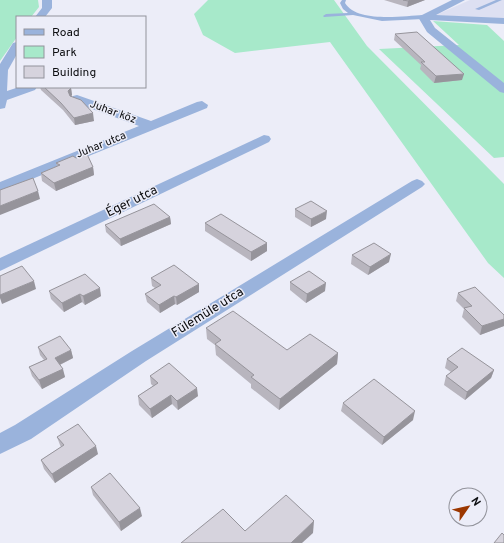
<svg xmlns="http://www.w3.org/2000/svg" width="504" height="543" font-family="Overpass,sans-serif">
<style>
.built{fill:#dde0f2}
.green{fill:#a7e9ca}
.lines{fill:none;stroke-linecap:round;stroke-linejoin:round}
.lane{fill:#9ab3dc;fill-rule:evenodd}
.street{fill:#9ab3dc;fill-rule:evenodd}
.wall{fill:#b8b5be}
.shaded-wall{fill:#96949b}
.building{fill:#d6d3dd;stroke:#96949b}
.labels{text-anchor:middle;dominant-baseline:central;stroke-width:3;stroke-linejoin:round;paint-order:stroke}
.far-street-label{font-size:11px;fill:#0c0d10;stroke:#ecedf8}
.street-label{font-size:13px;fill:#0c0d10;stroke:#ecedf8}
</style>
<rect width="100%" height="100%" fill="#ecedf8"/>
<polygon class="built" points="470,0 504,0 504,19 436,15"/>
<g class="green">
<polygon points="0,0 38,0 39,7 31,17 17,17 17,37 0,61"/>
<polygon points="208,0 334,0 367,46 504,184 504,278 488,263 330,42 235,53 203,35 194,14"/>
<polygon points="433,21 487,25 504,41 504,157 494,158 379,49 459,45"/>
</g>
<g class="lines">
<g class="lane">
<path d="M342,0H346L345,3C357,23 403,16 423,15L426,17L423,19L382,21L353,15L324,17L323,16L326,14L348,13L343,9L340,3Z"/>
<polygon points="496,0 502,0 479,10 475,9"/>
</g>
<g class="street">
<polygon points="42,0 52,0 52,8 45,17 35,17 42,8"/>
<polygon points="452,0 465,0 436,15 504,18 504,24 430,20 435,28 504,83 504,93 500,92 427,32 418,17"/>
<polygon points="17,42 17,54 8,70 7,91 19,87 37,87 35,90 7,100 5,108 0,109 0,64 13,43"/>
<polygon points="77,95 151,121 197,102 202,101 208,105 207,108 0,192 0,182 139,126 73,102 71,99 73,96"/>
<polygon points="264,135 269,136 271,139 269,142 0,271 0,258"/>
<polygon points="417,179 422,181 425,184 422,187 146,361 31,439 0,454 0,433 15,425 132,351 412,181"/>
</g>
</g>
<g class="wall">
<polygon points="384,0 425,0 407,7"/>
<polygon points="395,34 462,80 434,83 420,69 421,65 394,40"/>
<polygon points="40,87 70,87 71,88 72,95 71,96 94,121 75,125 63,110 41,90"/>
<polygon points="76,158 93,167 94,175 56,191 42,181 41,173 57,166 56,163"/>
<polygon points="295,209 326,219 311,227 295,217"/>
<polygon points="170,217 171,224 121,246 106,232 105,225"/>
<polygon points="205,223 267,243 267,251 251,261 205,231"/>
<polygon points="352,255 389,262 368,275 351,264"/>
<polygon points="151,278 199,292 177,305 175,304 160,313 147,302 145,294 155,288 152,286"/>
<polygon points="290,282 325,291 306,303 290,290"/>
<polygon points="49,291 101,296 85,305 82,302 64,312 51,299"/>
<polygon points="458,293 504,315 504,326 480,335 462,317 464,309 456,301"/>
<polygon points="206,328 287,350 338,353 337,364 279,410 251,388 251,384 216,355 215,345 207,339"/>
<polygon points="38,347 71,350 73,358 60,365 65,377 42,389 32,376 29,367 44,360 40,355"/>
<polygon points="447,359 494,370 491,378 465,400 444,385 446,376 451,372 445,368"/>
<polygon points="150,376 198,396 178,410 172,404 152,418 139,405 138,396 153,386 151,384"/>
<polygon points="343,403 413,420 382,445 341,411"/>
<polygon points="57,437 98,454 55,483 44,469 41,460 61,447 60,445"/>
<polygon points="91,487 142,516 121,531 93,495"/>
</g>
<g class="shaded-wall">
<polygon points="411,0 425,0 407,7 408,1"/>
<polygon points="464,74 462,80 434,83 436,76"/>
<polygon points="71,88 72,95 70,98 68,91"/>
<polygon points="93,113 94,121 75,125 74,118"/>
<polygon points="93,167 94,175 56,191 54,183"/>
<polygon points="38,191 40,199 0,215 0,206"/>
<polygon points="327,211 326,219 311,227 311,219"/>
<polygon points="170,217 171,224 121,246 120,239"/>
<polygon points="267,243 267,251 251,261 251,252"/>
<polygon points="391,254 389,262 368,275 370,267"/>
<polygon points="34,281 36,289 2,304 0,298 0,295"/>
<polygon points="326,283 325,291 306,303 307,294"/>
<polygon points="199,284 199,292 177,305 176,297"/>
<polygon points="100,288 101,296 85,305 83,296"/>
<polygon points="80,294 82,302 64,312 62,303"/>
<polygon points="174,296 175,304 160,313 159,305"/>
<polygon points="504,319 504,326 480,335 482,326"/>
<polygon points="71,350 73,358 57,366 55,358"/>
<polygon points="338,353 337,364 279,410 280,399"/>
<polygon points="63,369 65,377 42,389 39,380"/>
<polygon points="494,370 491,378 465,400 467,392"/>
<polygon points="197,388 198,396 178,410 177,401"/>
<polygon points="171,395 172,404 152,418 150,409"/>
<polygon points="415,411 413,420 382,445 384,437"/>
<polygon points="96,446 98,454 55,483 52,474"/>
<polygon points="140,508 142,516 121,531 119,522"/>
<polygon points="314,521 313,533 302,543 291,543"/>
</g>
<g class="building">
<polygon points="403,0 411,0 408,1"/>
<polygon points="417,32 464,74 436,76 421,62 425,62 395,34"/>
<polygon points="44,87 70,87 71,88 68,91 70,96 81,100 93,113 74,118 61,103"/>
<polygon points="87,154 93,167 54,183 41,173 60,165 56,163 73,156 76,158"/>
<polygon points="33,178 38,191 0,206 0,190"/>
<polygon points="311,201 327,211 311,219 295,209"/>
<polygon points="154,204 170,217 120,239 105,225"/>
<polygon points="221,214 267,243 251,252 205,223"/>
<polygon points="374,243 391,254 370,267 352,255"/>
<polygon points="174,265 199,284 176,297 174,296 159,305 145,294 161,285 151,278"/>
<polygon points="22,266 34,281 0,295 0,276"/>
<polygon points="309,271 326,283 307,294 290,282"/>
<polygon points="85,274 100,288 83,296 80,294 62,303 49,291"/>
<polygon points="475,287 504,315 504,319 482,326 464,308 472,306 458,293"/>
<polygon points="233,311 287,350 310,334 338,353 280,399 251,377 254,375 215,344 221,340 206,328"/>
<polygon points="60,336 71,350 55,358 63,369 39,380 29,367 47,359 38,347"/>
<polygon points="462,348 494,370 467,392 446,376 458,367 447,359"/>
<polygon points="169,363 197,388 177,401 171,395 150,409 138,396 158,383 150,376"/>
<polygon points="374,379 415,411 384,437 343,403"/>
<polygon points="78,424 96,446 52,474 41,460 64,445 57,437"/>
<polygon points="110,473 140,508 119,522 91,487"/>
<polygon points="286,495 314,521 291,543 181,543 223,509 245,531"/>
<polygon points="502,533 504,535 504,543 494,543"/>
</g>
<g class="labels">
<g class="far-street-label">
<text transform="translate(113 112) rotate(20)">Juhar köz</text>
<text transform="translate(101 145) rotate(-22)">Juhar utca</text>
</g>
<g class="street-label">
<text transform="translate(132 202) rotate(-26)">Éger utca</text>
<text transform="translate(208 313) rotate(-32)">Fülemüle utca</text>
</g>
</g>
<rect x="16" y="16" width="130" height="72" fill="#ecedf8" stroke="#92939b"/>
<rect x="24" y="29" width="20" height="6" fill="#9ab3dc" stroke="#92939b"/>
<text x="52" y="36" font-size="12" fill="#0c0d10">Road</text>
<rect x="24" y="46" width="20" height="12" fill="#a7e9ca" stroke="#92939b"/>
<text x="52" y="56" font-size="12" fill="#0c0d10">Park</text>
<rect x="24" y="66" width="20" height="12" fill="#d6d3dd" stroke="#92939b"/>
<text x="52" y="76" font-size="12" fill="#0c0d10">Building</text>
<g transform="translate(468 507) rotate(56)"><circle r="19" fill="#ecedf8" stroke="#92939b"/>
<path d="M0-3L7 15L0 10L-7 15Z" fill="#9b3700"/>
<text y="-6" font-size="11" font-weight="bold" text-anchor="middle" fill="#0c0d10">N</text>
</g>
</svg>
